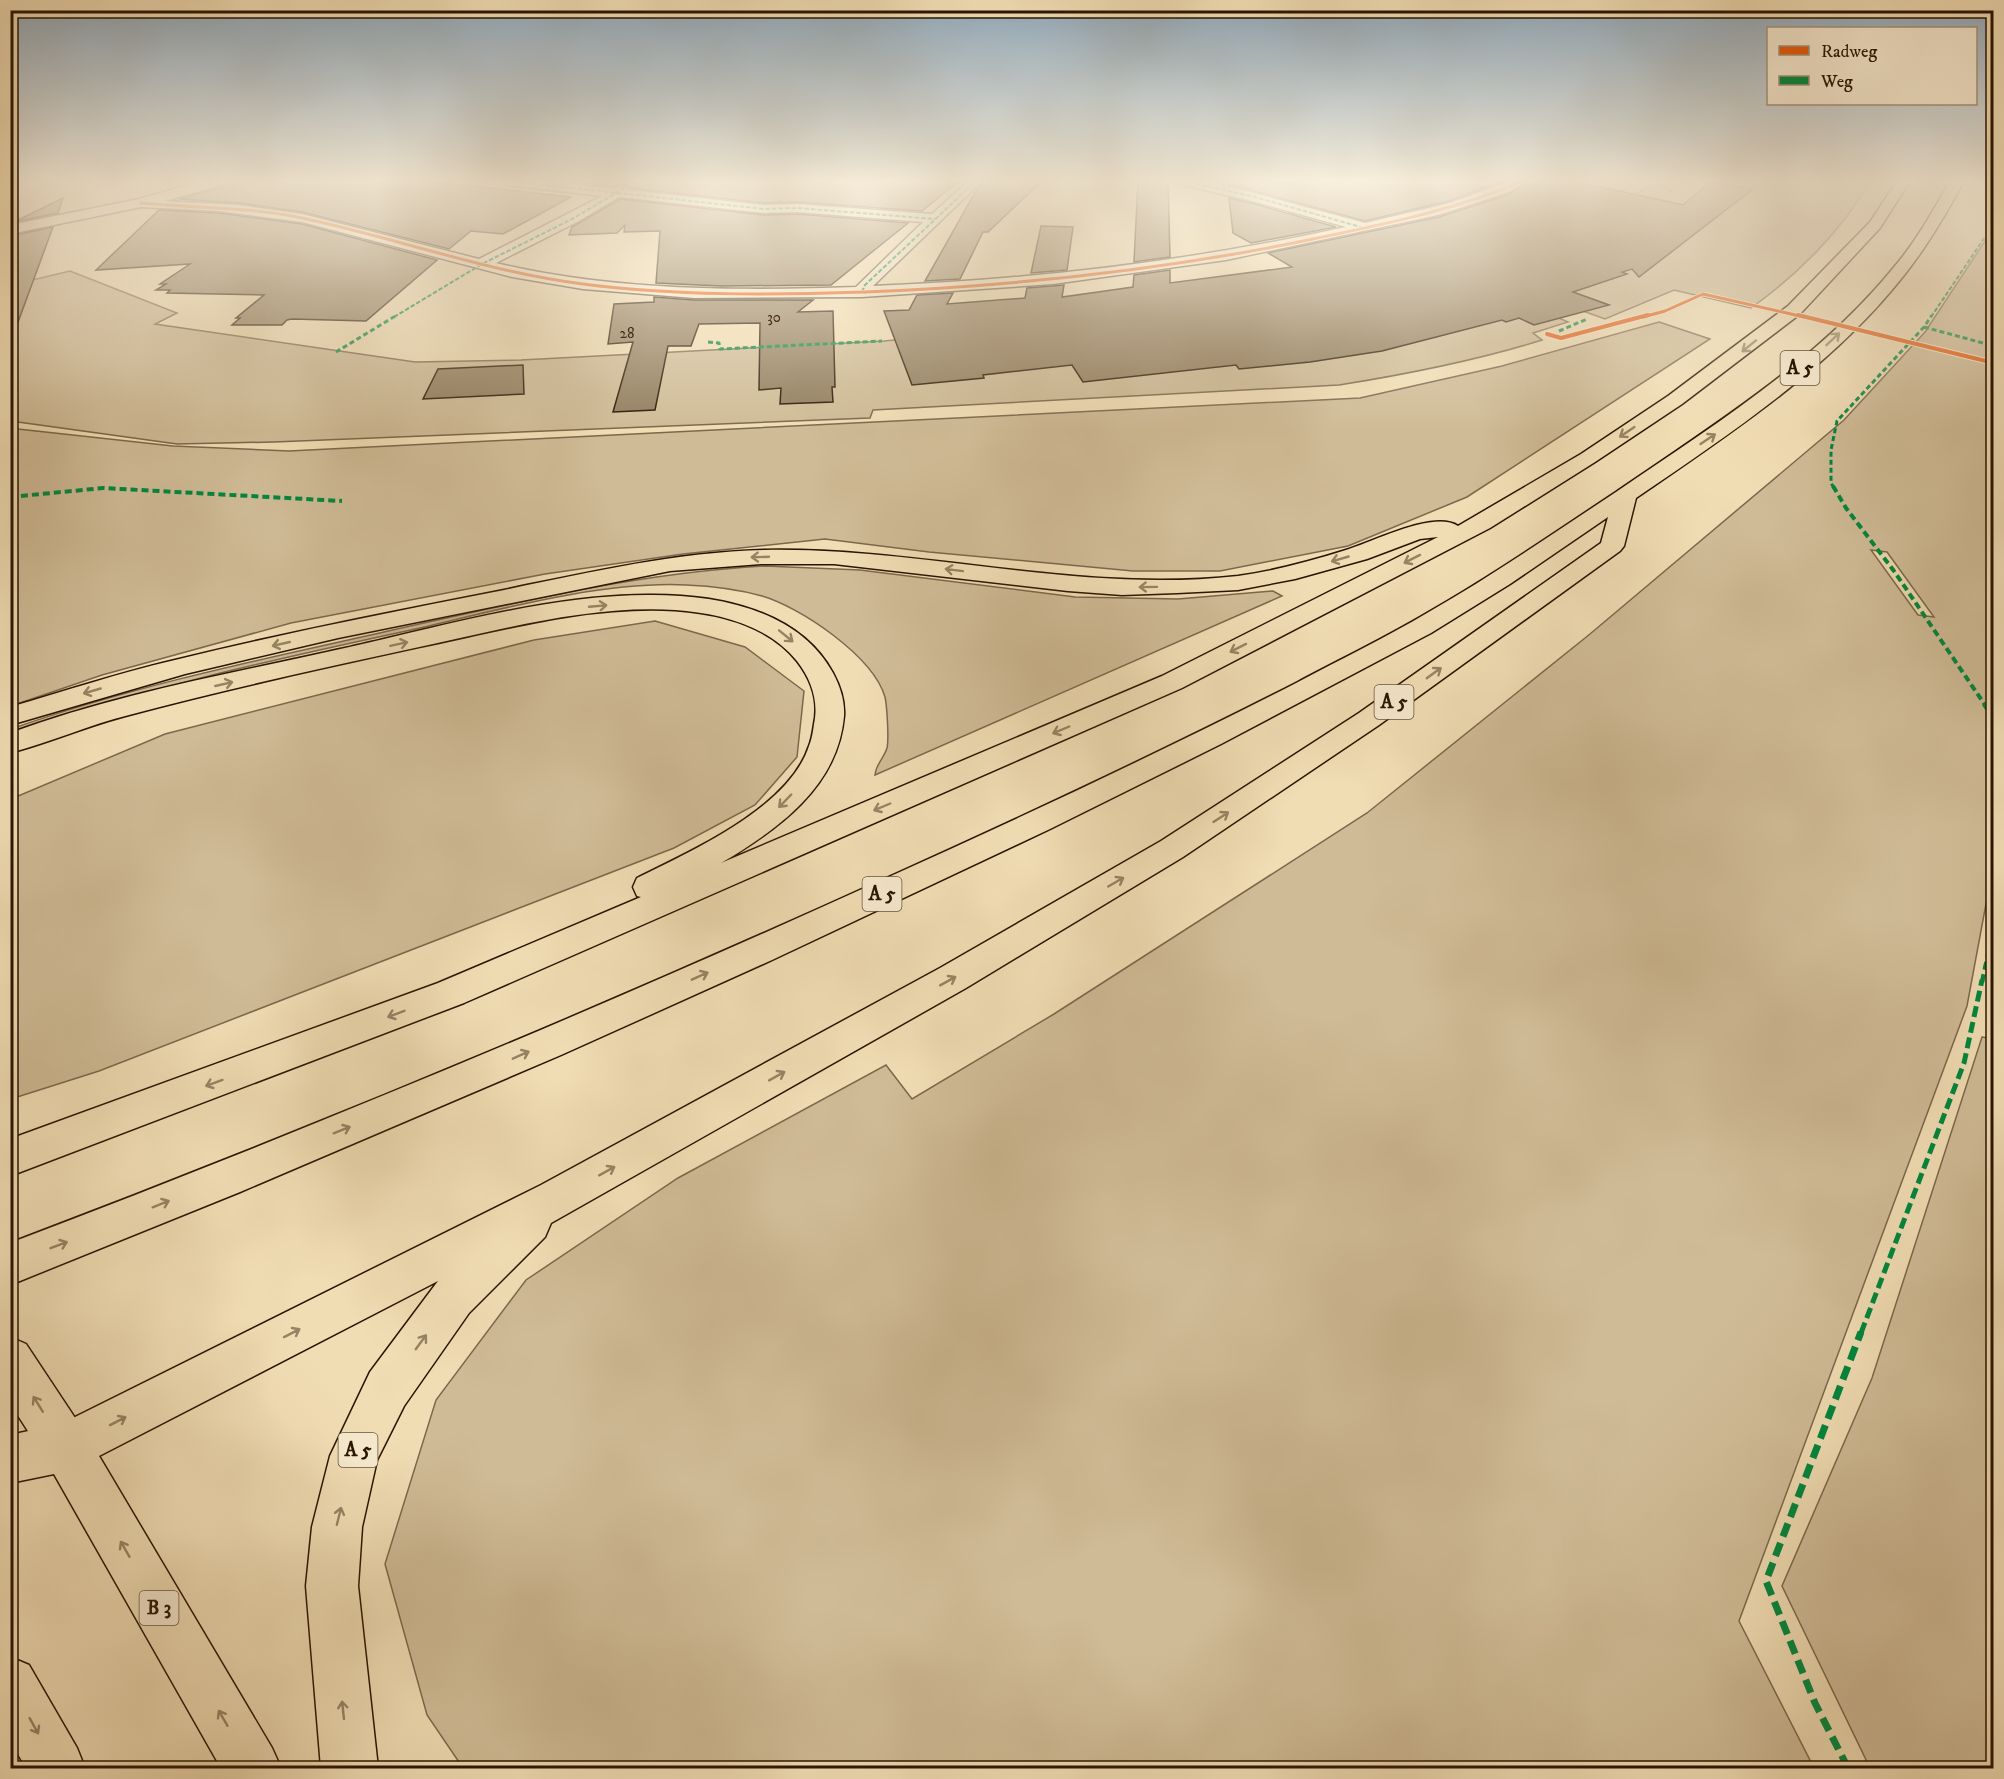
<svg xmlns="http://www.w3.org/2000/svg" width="2004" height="1779" font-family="'IM FELL DW Pica',serif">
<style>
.green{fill:#cfbb96;stroke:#7c684c;stroke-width:1.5;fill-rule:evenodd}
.building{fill:#917d5e;stroke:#281501;stroke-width:1.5}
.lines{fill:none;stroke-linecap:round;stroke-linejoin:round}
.minor-casing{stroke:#5a472e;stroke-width:3}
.major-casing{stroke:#281501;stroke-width:3}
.highway-casing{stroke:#281501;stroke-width:3}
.minor{fill:#f6e9ce;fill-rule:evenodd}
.major{fill:#f1ddb4;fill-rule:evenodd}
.highway{fill:#f1ddb4;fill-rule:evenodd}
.quiet-far5{stroke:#00873e;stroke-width:2;stroke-dasharray:4.5 2;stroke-linecap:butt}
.quiet-far4{stroke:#00873e;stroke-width:3;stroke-dasharray:5 3;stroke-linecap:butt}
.quiet-far3{stroke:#00873e;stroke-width:4;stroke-dasharray:7 4;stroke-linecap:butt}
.quiet-far2{stroke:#00873e;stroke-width:4.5;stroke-dasharray:8 4.5;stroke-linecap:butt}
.quiet-far1{stroke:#00873e;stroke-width:5;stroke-dasharray:11 5;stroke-linecap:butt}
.quiet{stroke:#00873e;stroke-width:7;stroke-dasharray:14 7;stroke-linecap:butt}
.cycleway-far1-casing{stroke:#f6e9ce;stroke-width:4.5}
.cycleway-casing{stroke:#f6e9ce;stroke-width:6}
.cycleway-far1{stroke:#e8590c;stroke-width:3}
.cycleway{stroke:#e8590c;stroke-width:4}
.oneway{stroke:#978363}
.labels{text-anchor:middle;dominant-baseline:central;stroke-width:6;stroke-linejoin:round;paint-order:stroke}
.far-number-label{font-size:15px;fill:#422f18}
.shield{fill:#f6e9ce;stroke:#66553e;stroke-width:1.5}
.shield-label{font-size:20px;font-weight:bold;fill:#281501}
</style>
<rect width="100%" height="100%" fill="#f1ddb4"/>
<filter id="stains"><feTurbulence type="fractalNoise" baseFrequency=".00333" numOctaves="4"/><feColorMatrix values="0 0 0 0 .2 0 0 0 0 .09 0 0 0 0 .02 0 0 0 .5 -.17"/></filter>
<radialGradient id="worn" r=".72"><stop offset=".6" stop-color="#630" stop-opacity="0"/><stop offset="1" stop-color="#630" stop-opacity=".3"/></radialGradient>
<g class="green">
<path d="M1679,181H1870C1843,230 1796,276 1751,308L1674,290L1605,319L1544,297L1596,217L1653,184L1672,187Z"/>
<path d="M1993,229L1994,861L1967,1006L1739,1621L1814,1768H463L427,1715L385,1564L436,1400L526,1280L678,1178L886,1065L912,1099L1054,1014L1367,813L1590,634L1844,420L1925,332ZM1871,550L1887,552L1934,617L1918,615Z"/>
<path d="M70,271L177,313L155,324L415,362L521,360L884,341L1227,309L1529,305L1568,322L1533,333L1542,340C1475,361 1408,374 1339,385L873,410L870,418L274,442L177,444L11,421V285Z"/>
<polygon points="1659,322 1710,339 1467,497 1348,546 1220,571 1133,571 929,552 825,539 683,554 545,574 291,623 102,675 11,706 11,425 18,429 173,446 289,451 1360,398 1502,366"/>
<path d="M765,566L860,570L1075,597L1178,599L1273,591L1282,596L875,775C876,764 884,758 887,748C889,739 887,706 885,697C873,656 800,607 762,596C737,589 711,586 686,585C603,581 501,609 420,628C282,658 144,687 11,735V729C133,686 258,660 384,632C510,604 636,573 765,566Z"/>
<polygon points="655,621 745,647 804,691 797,757 755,805 674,848 99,1071 11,1099 11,799 165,734 534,640"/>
<polygon points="1982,1037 1994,1039 1993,1768 1870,1768 1782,1586 1872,1378"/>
</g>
<g class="building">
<polygon points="228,181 427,181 571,197 503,234 471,231 449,249 302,212 239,203 179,199 226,186"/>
<polygon points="588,181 959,181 922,211 797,202 764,203 630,188 623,184 615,187 587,183"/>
<polygon points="984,181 1042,181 988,232 983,232 960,279 925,281 977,189"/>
<polygon points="1138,181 1168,181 1170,257 1134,262"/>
<polygon points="1228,181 1502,181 1449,201 1365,221 1228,184"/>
<polygon points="1531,181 1573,181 1683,205 1710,182 1753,189 1639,277 1632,269 1622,272 1627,274 1573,292 1609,305 1534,325 1519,318 1506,322 1502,320 1382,351 1310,362 1239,369 1236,365 1083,382 1072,365 983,375 984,378 912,385 884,311 909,310 917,295 953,293 947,304 1025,298 1027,288 1064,285 1062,297 1133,287 1134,275 1170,270 1170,283 1292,267 1268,253 1439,217 1507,195"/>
<polygon points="63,198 58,213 14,222"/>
<polygon points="1229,198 1247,202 1336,227 1251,243 1233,233"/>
<polygon points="620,199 764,215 797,214 908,223 831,285 721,286 656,283 660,231 624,232 625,225 617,233 569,235 572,227"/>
<polygon points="159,210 218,213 302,224 437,260 366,321 292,319 287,320 282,325 232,325 240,318 236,318 264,295 167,293 170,290 156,290 166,284 160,284 190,264 96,270"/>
<polygon points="1041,226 1073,227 1067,270 1031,273"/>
<polygon points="53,227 14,333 10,332 10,236"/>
<polygon points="654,297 694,300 813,300 798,312 833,311 835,387 832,387 833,402 780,404 781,388 759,390 760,323 699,324 691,346 668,346 655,410 613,412 633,342 608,344 614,304 654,302"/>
<polygon points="523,365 524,394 423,399 438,369"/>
</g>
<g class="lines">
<defs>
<path id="minor" d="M203,181H226L225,184L165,201L239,205L302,214L479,259L602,196L507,185L501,181H549L615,189L622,186L629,190L764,205L797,204L932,214L968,181H982L873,286C1032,280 1191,261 1346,227L1248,200L1178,184L1177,181H1204L1251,192L1365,223L1450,203L1510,181H1529L1506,193L1438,215L1226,260L1053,284L862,297L694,298L583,289L512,277L302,222L218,211L141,207L10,234V225L139,199ZM619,197L764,213L797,212L923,222L856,287C736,291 614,291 496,263L579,221Z"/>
<polygon id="major" points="10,1337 26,1344 83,1430 90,1447 83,1464 66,1471 49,1464 10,1403"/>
<g id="highway">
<path d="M1897,181H1910L1880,228L1800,314L1682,404L1595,462L1490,528L1182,688L464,1003L10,1176V1139L438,983L641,897L637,896L633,887L637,878C691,851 789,808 809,746C812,739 813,731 814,724C819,701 811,679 797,661C768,625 718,613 675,610C594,605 512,627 433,644C332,666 230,688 129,715C89,725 51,742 10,753V733C119,693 233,673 345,648C443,626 553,594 653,595C718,595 799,610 833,673C840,686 845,701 844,716C838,787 777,830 721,863L1162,676L1438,537L1420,539L1367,559L1295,579L1238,590L1177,593L1122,595L1068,591L834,564H761L670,571L338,638L185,674L10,725V707C65,691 119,673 175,660C280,634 387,613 494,592C583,574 673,552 765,550C923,547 1079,594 1238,576C1274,571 1311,561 1346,550C1373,542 1434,510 1458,526L1581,454L1668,396L1788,306L1870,222Z"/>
<path d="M1950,181H1964C1946,214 1928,245 1905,274C1833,366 1731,433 1636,498L1624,546L1620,551L1379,725L1183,857L966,988L551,1223L545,1237L469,1313L404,1406L377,1460L362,1527L358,1586L378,1768H321L306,1586L312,1527L330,1456L370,1372L438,1281L99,1456L272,1748L281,1768H221L54,1474L10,1483V1435L61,1424L541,1185L940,968L1161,841L1359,713L1601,543L1608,517L1510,584L1431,633L1221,744L1050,829L772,960L561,1055L240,1192L10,1285V1243C305,1131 596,1010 882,880C1022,817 1161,752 1298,682C1341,659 1385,638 1427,613C1492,576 1554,533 1616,492C1714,425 1820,359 1895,266C1917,240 1933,211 1950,181Z"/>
<polygon points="10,1657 29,1665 77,1748 85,1768 26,1768 10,1740"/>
</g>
</defs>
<use href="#minor" class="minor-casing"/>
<use href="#major" class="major-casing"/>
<use href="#highway" class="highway-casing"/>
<use href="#minor" class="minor"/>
<use href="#major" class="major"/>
<use href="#highway" class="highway"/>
<g class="quiet-far5">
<polyline points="507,181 764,209 797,208 935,219"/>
<polyline points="1183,181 1251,196 1361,227"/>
<polyline points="1672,192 1666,189 1674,181"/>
<polyline points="862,292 865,285 976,181"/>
<polyline points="394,317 482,264 574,218 636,181"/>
<polyline points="1931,317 1987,234 1994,209"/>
</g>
<g class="quiet-far4">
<polyline points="1924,327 1994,346"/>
<polyline points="1559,331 1587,319"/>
<polyline points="708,342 719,343 720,349 882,341"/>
<polyline points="336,352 397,315"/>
<polyline points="1834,488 1831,483 1831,450 1837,421 1924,327 1932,315"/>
</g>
<g class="quiet-far3">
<polyline points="1833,486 1846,508 1894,571 1985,705"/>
<polyline points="10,497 103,488 342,501"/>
</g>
<g class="quiet-far2">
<polyline points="1984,704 1994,719"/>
<polyline points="1982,982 1994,928"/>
</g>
<polyline class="quiet-far1" points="1861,1333 1964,1063 1982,980"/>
<polyline class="quiet" points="1848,1768 1815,1703 1766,1581 1861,1332"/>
<defs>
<g id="cycleway-far1">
<path d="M141,203C195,208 249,207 302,218C397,238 487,272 583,284C677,296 771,295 865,292C1015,286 1165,270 1313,239C1384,224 1456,210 1523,181"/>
<polyline points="1643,317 1665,311 1703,294 1804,317"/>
</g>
<g id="cycleway">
<polyline points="1798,315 1994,363"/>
<polyline points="1547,334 1561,338 1648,315"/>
</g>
</defs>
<use href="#cycleway-far1" class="cycleway-far1-casing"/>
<use href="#cycleway" class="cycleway-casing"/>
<use href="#cycleway-far1" class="cycleway-far1"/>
<use href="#cycleway" class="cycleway"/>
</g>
<defs><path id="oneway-shaft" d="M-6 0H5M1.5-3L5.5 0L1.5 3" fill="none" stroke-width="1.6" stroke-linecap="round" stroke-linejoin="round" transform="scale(1.5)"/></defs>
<g class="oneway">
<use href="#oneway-shaft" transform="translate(1833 339) rotate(-43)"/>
<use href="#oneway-shaft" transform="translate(1749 346) rotate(141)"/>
<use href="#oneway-shaft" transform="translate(1627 432) rotate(146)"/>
<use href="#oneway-shaft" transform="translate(1708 439) rotate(-34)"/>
<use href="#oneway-shaft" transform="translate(760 557) rotate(178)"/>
<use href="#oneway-shaft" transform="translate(1340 559) rotate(164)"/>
<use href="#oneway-shaft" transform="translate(1412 559) rotate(153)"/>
<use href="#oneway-shaft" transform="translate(954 570) rotate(-173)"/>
<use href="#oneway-shaft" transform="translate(1148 587) rotate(179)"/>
<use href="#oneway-shaft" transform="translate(598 606) rotate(-5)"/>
<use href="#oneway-shaft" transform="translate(786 636) rotate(39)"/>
<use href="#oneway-shaft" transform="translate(281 644) rotate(167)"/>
<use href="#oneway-shaft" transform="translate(399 644) rotate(-12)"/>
<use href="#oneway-shaft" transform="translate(1238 648) rotate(153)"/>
<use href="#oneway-shaft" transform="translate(1434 673) rotate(-36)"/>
<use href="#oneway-shaft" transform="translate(224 684) rotate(-13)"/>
<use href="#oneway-shaft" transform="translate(92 691) rotate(164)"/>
<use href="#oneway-shaft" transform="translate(1061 730) rotate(157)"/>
<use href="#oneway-shaft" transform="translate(785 801) rotate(134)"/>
<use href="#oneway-shaft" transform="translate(882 807) rotate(157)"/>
<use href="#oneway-shaft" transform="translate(1221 817) rotate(-33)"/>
<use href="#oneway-shaft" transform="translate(1116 882) rotate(-30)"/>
<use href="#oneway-shaft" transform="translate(700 976) rotate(-24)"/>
<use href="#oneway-shaft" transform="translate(948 981) rotate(-29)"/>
<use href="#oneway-shaft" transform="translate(396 1014) rotate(159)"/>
<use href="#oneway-shaft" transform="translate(521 1055) rotate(-24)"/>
<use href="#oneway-shaft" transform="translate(777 1076) rotate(-29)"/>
<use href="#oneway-shaft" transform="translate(214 1083) rotate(160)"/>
<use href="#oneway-shaft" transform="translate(342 1130) rotate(-22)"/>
<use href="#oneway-shaft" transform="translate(607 1171) rotate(-29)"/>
<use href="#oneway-shaft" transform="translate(161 1204) rotate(-22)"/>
<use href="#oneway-shaft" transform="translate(59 1245) rotate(-21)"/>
<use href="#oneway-shaft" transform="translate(292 1333) rotate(-27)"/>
<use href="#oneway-shaft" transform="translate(421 1342) rotate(-54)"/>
<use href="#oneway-shaft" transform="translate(38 1404) rotate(-122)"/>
<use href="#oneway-shaft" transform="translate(118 1421) rotate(-27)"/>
<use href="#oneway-shaft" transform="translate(339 1516) rotate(-76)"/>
<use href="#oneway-shaft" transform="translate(125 1549) rotate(-120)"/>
<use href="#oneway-shaft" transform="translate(343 1710) rotate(-96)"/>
<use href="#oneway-shaft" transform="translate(223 1718) rotate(-120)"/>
<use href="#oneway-shaft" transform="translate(34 1726) rotate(61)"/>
</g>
<linearGradient id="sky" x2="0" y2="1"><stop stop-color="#90a9bb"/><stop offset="0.42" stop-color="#f9f0dd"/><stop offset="1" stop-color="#f9f0dd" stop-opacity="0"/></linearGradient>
<rect width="2004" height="431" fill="url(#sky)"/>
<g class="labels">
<g class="far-number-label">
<text x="774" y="317">30</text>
<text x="627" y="333">28</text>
</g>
<g class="shield">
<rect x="1780.5" y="351" width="39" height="34" rx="4.5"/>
<rect x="1374.5" y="685" width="39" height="34" rx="4.5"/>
<rect x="862.5" y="877" width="39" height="34" rx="4.5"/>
<rect x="338.5" y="1433" width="39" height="34" rx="4.5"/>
<rect x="139.5" y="1591" width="39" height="34" rx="4.5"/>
</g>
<g class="shield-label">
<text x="1800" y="368">A 5</text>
<text x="1394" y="702">A 5</text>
<text x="882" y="894">A 5</text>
<text x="358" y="1450">A 5</text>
<text x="159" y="1608">B 3</text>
</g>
</g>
<rect width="2004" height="1779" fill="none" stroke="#f1ddb4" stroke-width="36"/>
<rect x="12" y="12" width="1980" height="1755" fill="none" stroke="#281501" stroke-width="3"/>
<rect x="18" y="18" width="1968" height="1743" fill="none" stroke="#281501" stroke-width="1.5"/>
<rect x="1767" y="27" width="210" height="78" fill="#f6e9ce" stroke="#a4947c" stroke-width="1.5"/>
<rect x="1779" y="46" width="30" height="9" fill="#e8590c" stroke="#a4947c" stroke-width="1.5"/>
<text x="1821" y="57" font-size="18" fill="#281501">Radweg</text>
<rect x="1779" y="76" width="30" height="9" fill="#00873e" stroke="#a4947c" stroke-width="1.5"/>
<text x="1821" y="87" font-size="18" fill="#281501">Weg</text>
<rect width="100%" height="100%" filter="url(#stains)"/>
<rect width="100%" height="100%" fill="url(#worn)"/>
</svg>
